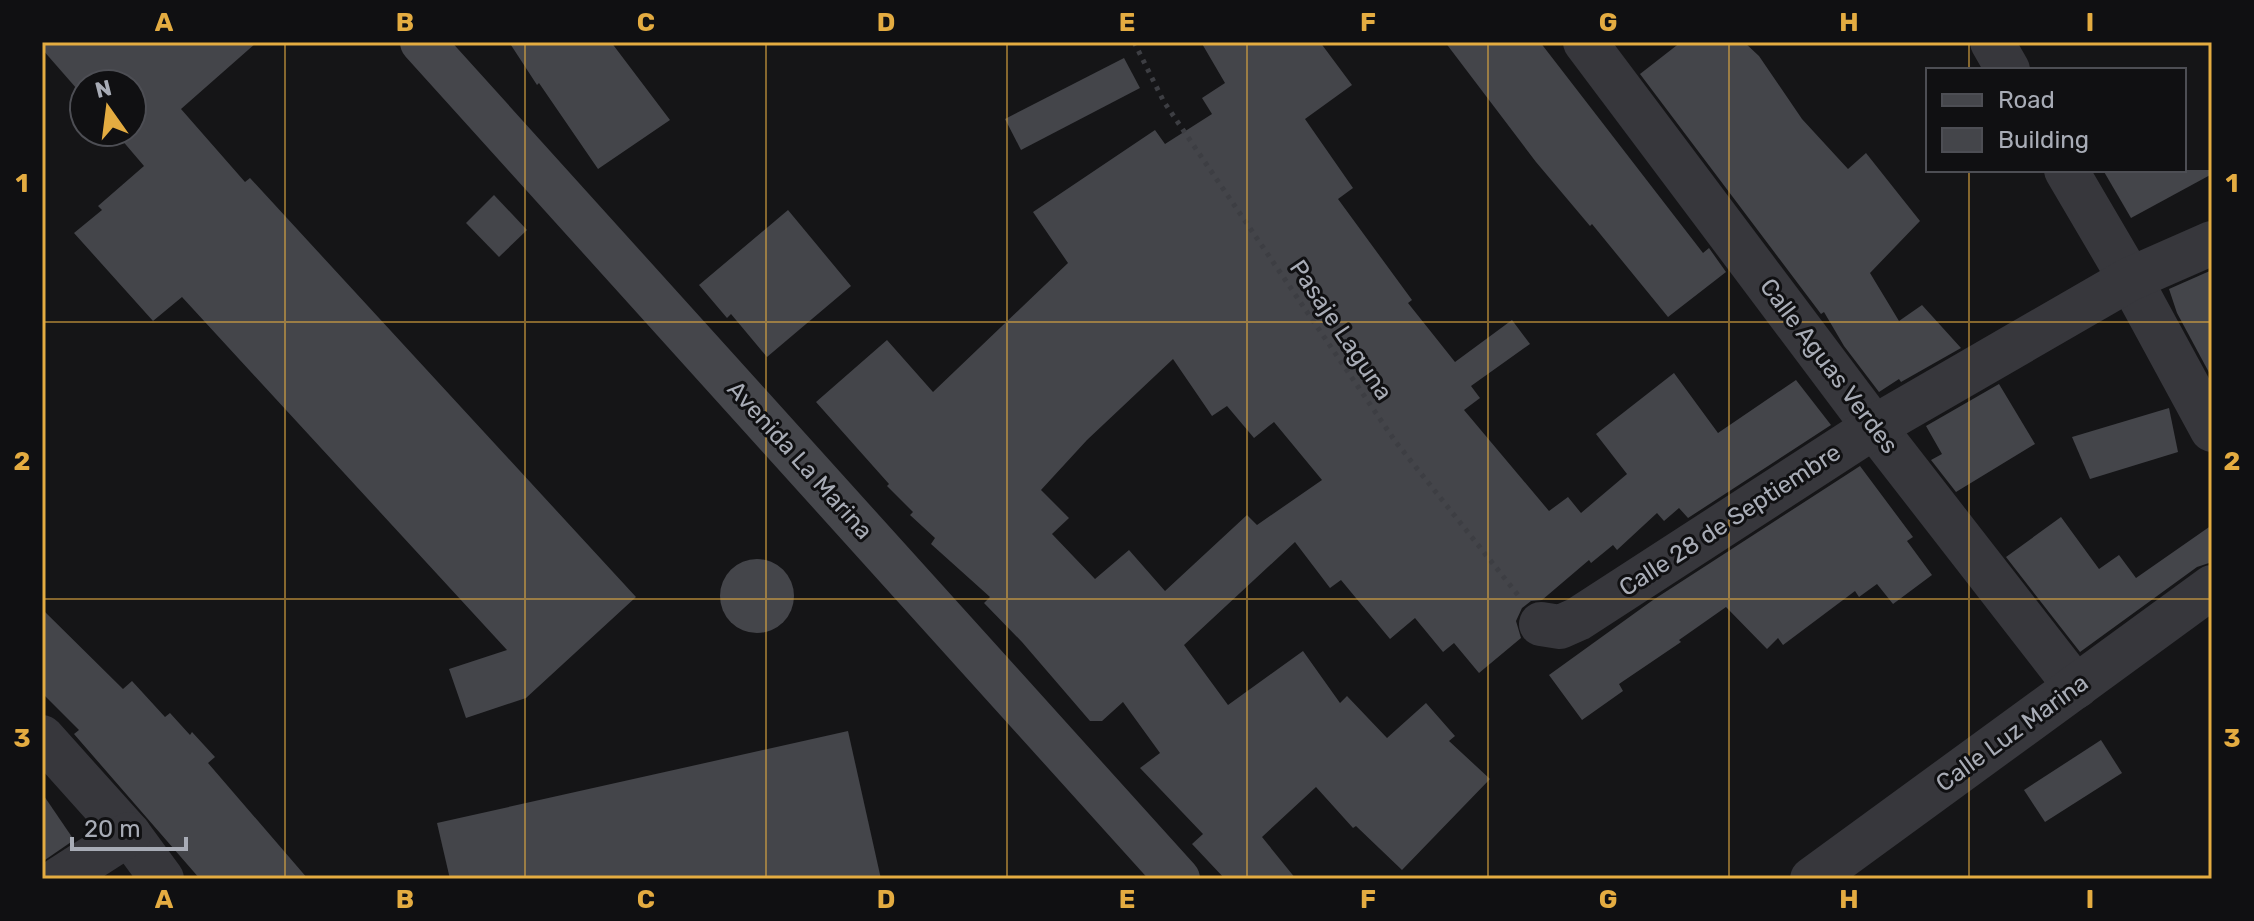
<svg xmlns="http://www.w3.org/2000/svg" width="2254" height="921" font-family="Rubik,sans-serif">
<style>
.building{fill:#44454a;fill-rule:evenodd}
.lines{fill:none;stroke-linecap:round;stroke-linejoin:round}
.path{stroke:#3d3e43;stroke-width:5;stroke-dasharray:4 6;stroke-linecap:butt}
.minor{stroke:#37373c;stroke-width:44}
.secondary{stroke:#45464b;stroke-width:44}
.grid{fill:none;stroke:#e4ac41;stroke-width:2;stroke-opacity:0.55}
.labels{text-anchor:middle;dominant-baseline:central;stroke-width:6;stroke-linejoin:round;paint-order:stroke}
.street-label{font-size:24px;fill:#a8acb6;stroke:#101012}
.neatline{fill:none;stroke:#e4ac41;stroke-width:3}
.grid-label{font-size:26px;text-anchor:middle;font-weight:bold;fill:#e4ac41}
</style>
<rect width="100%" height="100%" fill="#151517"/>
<g class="building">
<polygon points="42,42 257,42 181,109 245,182 250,178 636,597 526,698 466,718 449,669 507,650 182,297 153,321 74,233 102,210 98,206 144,166 115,132 132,132 132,84 84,84 84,97 42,49"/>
<polygon points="509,42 611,42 670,120 598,169 539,83 537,85"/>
<path d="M1201,42H1320L1352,85L1305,119L1353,188L1338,199L1412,300L1408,303L1455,362L1512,320L1530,344L1471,386L1480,398L1464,410L1549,511L1568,497L1581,513L1627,474L1596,434L1674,373L1718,433L1796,380L1831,425L1688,518L1679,508L1664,521L1657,513L1617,550L1613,545L1591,563L1589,560L1542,600L1531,601L1522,608L1516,621L1521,638L1479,673L1454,643L1443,652L1415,618L1390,639L1341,580L1330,588L1295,542L1184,645L1228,705L1303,651L1340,703L1347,696L1387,738L1426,703L1455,736L1449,741L1490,779L1402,870L1356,826L1353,828L1316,787L1262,837L1296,879H1225L1192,844L1203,834L1140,768L1160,753L1123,702L1102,721H1090L1022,642L984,603L990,597L931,544L935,538L910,515L913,512L887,486L889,484L816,402L887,340L933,392L1068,263L1033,212L1155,130L1165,144L1212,114L1202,98L1225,83ZM1173,359L1212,416L1227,406L1254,438L1274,422L1322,480L1257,525L1247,515L1165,591L1129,550L1095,579L1052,534L1069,518L1041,490L1087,440Z"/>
<polygon points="1445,42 1540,42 1703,253 1709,248 1726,272 1668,317 1592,224 1590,226 1536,162"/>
<polygon points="1681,42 1744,42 1759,56 1802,119 1848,169 1866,153 1920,221 1870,273 1899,321 1922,305 1961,348 1901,382 1899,379 1879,392 1844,346 1824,312 1821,314 1640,74"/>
<polygon points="1124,58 1140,88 1021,150 1005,119"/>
<polygon points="2103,170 2212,170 2212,174 2131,218"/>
<polygon points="494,195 527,230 499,257 466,223"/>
<polygon points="788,210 851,286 767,357 731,314 727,318 699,285"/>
<polygon points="2212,270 2212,378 2177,313 2169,289"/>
<polygon points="1999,384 2035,444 1956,492 1931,460 1942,454 1926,426"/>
<polygon points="2169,408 2178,452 2090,479 2072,437"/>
<polygon points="1860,466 1913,537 1907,541 1932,575 1893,604 1877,584 1859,597 1855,591 1783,645 1778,638 1767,649 1726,607 1679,640 1681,642 1619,684 1623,691 1582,720 1549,675 1653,600"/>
<polygon points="2061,517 2099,569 2119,555 2136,578 2212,525 2212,562 2197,567 2080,652 2006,557"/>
<circle cx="757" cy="596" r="37"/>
<polygon points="42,609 123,689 132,681 165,717 170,713 190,735 192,732 215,757 208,763 308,879 200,879 74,734 79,730 42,693"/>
<polygon points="848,731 881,879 450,879 437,823"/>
<polygon points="2101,740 2122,773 2045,822 2024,790"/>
<polygon points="42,793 74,840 42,862"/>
</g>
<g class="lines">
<polyline class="path" points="1134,42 1164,102 1395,441 1518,595"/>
<g class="minor">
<polyline points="1585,42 1874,427 2076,687"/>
<polyline points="1992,42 2008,70"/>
<polyline points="2066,170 2130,279 2212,430"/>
<polyline points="1541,624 1560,627 1578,619 1874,427 2130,279 2212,243"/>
<polyline points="42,737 129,834 162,879"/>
<polyline points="59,879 129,834"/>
<polyline points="1812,879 2212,587"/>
</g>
<polyline class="secondary" points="422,42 1178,879"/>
</g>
<path class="grid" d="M285,42V879M525,42V879M766,42V879M1007,42V879M1247,42V879M1488,42V879M1729,42V879M1969,42V70M1969,170V879M42,322H2212M42,599H2212"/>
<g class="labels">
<g class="street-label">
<text transform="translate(1341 330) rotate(56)">Pasaje Laguna</text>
<text transform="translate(1829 366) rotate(53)">Calle Aguas Verdes</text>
<text transform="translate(800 460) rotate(48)">Avenida La Marina</text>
<text transform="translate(1730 520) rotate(-33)">Calle 28 de Septiembre</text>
<text transform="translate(2012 733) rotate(-36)">Calle Luz Marina</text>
</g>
</g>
<rect width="2254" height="921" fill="none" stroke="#101012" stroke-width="88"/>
<rect x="1926" y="68" width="260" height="104" fill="#101012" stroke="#4d4e54" stroke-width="2"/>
<rect x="1942" y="94" width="40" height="12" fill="#45464b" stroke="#4d4e54" stroke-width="2"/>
<text x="1998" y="108" font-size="24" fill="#a8acb6">Road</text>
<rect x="1942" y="128" width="40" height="24" fill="#44454a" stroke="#4d4e54" stroke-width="2"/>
<text x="1998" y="148" font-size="24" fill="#a8acb6">Building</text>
<g transform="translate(108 108) rotate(346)"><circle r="38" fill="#101012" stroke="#4d4e54" stroke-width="2"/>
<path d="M0-6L14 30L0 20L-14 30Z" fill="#e4ac41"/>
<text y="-12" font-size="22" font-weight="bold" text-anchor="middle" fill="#a8acb6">N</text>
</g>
<path d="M72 837v12h114v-12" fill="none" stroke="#a8acb6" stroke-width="4"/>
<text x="84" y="837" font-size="24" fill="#a8acb6" stroke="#101012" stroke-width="6" paint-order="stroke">20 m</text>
<rect x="44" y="44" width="2166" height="833" class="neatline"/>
<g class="grid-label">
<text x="164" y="31">A</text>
<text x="405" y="31">B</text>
<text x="646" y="31">C</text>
<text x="886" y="31">D</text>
<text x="1127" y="31">E</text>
<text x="1368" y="31">F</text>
<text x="1608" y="31">G</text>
<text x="1849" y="31">H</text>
<text x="2090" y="31">I</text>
<text x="22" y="192">1</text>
<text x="2232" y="192">1</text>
<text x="22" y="470">2</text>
<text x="2232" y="470">2</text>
<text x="22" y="747">3</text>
<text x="2232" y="747">3</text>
<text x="164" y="908">A</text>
<text x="405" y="908">B</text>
<text x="646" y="908">C</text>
<text x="886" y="908">D</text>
<text x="1127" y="908">E</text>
<text x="1368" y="908">F</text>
<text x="1608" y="908">G</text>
<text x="1849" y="908">H</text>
<text x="2090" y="908">I</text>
</g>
</svg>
